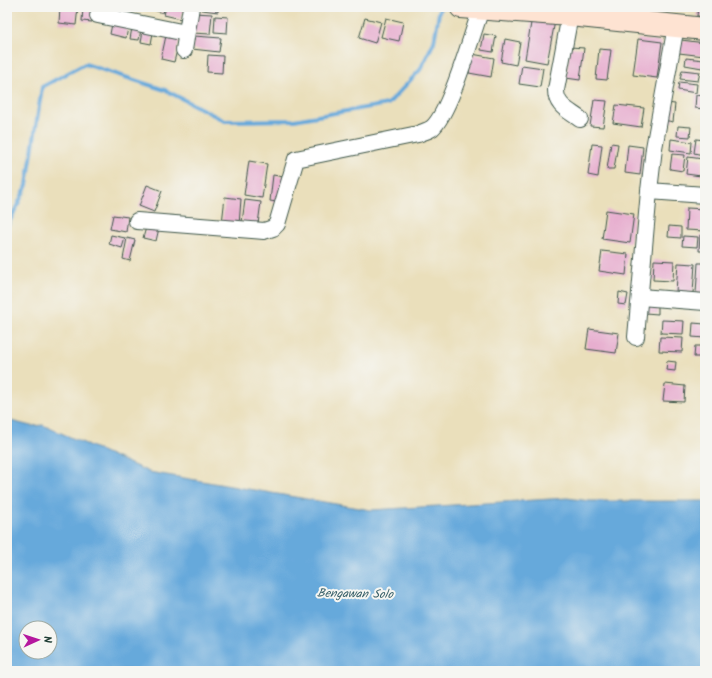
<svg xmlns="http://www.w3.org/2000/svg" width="712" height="678" font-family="Kalam,sans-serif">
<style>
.water{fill:#66a9db;stroke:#427388;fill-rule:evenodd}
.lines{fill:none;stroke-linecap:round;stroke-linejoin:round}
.stream{stroke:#66a9db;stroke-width:4}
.building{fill:#e7aecf}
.minor-casing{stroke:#3d5548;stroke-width:18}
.secondary-casing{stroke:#3d5548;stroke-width:24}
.minor{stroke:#fff;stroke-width:16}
.secondary{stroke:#fee3d2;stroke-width:22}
.labels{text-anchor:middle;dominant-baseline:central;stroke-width:4;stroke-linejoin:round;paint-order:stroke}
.water-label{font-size:12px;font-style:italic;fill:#345d66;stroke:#f6f6f2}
</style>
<rect width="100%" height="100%" fill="#f6f6f2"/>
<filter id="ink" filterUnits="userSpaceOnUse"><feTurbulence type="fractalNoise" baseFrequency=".025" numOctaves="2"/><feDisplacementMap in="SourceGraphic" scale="8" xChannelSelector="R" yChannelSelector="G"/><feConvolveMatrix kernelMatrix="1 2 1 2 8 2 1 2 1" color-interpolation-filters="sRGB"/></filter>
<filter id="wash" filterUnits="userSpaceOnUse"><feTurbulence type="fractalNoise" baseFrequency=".012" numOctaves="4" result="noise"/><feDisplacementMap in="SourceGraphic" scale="16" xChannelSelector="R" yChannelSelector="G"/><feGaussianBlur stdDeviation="0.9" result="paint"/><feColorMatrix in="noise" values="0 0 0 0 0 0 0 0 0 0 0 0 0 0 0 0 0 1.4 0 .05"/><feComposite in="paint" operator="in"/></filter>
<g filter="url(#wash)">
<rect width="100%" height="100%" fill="#eadfbb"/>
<path class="water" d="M7,420L31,426L43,425L149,472L371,510L567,498L590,501H705V671L7,670ZM26,628H50V652H26Z"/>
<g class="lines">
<polyline class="stream" points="7,227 27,185 42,87 85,64 165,90 225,121 294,120 388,104 420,70 434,42 440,7"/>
</g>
<g id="blocks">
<g class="building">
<polygon points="60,7 78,7 76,25 59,23"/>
<polygon points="144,7 165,7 163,13"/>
<polygon points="166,7 184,7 181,19 164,15"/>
<polygon points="202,7 218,7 218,12 202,10"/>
<polygon points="698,7 705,7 705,17 697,16"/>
<polygon points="83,8 93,9 92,22 82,21"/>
<polygon points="194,13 212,14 210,34 192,33"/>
<polygon points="215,16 228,17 227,33 214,32"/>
<polygon points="532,17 555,21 547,63 525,59"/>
<polygon points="365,18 381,22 375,43 359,38"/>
<polygon points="386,18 403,22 399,41 381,37"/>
<polygon points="113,19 129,23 126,38 110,34"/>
<polygon points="133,22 142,24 139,40 130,39"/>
<polygon points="144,25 154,27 151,44 141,42"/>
<polygon points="167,31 181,34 174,62 161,59"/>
<polygon points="484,34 496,36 493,52 481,50"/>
<polygon points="194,36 221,38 219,52 192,49"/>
<polygon points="505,39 520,42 516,65 501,62"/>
<polygon points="638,39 662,42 657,78 633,75"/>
<polygon points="681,40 705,43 704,56 679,53"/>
<polygon points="570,47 584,48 580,80 566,78"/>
<polygon points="599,49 611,50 607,80 596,79"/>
<polygon points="472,54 494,58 491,77 469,73"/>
<polygon points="208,55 223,56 222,73 207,72"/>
<polygon points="686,58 704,60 702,68 685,65"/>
<polygon points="522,65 543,68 540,87 519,84"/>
<polygon points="682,70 700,72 698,81 680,79"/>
<polygon points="679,82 697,84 696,93 678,90"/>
<polygon points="696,95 705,96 705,109 695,108"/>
<polygon points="594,100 607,101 603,127 590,126"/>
<polygon points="666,103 675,104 673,122 664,120"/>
<polygon points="616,105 644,108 641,127 613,123"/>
<polygon points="678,126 691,127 690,137 677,136"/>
<polygon points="671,139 692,142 691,153 670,150"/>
<polygon points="696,139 705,140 703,155 694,153"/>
<polygon points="611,143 618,144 614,169 607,169"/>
<polygon points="592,144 602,145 598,177 588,175"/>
<polygon points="628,145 643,147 640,175 625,173"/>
<polygon points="672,154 685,155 683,171 670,169"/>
<polygon points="688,157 703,159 701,176 686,174"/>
<polygon points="249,161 267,164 262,198 244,195"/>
<polygon points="273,175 284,177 282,203 270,201"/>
<polygon points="147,185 162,191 154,212 139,206"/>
<polygon points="225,197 241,199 239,225 222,223"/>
<polygon points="245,200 261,202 258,224 242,222"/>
<polygon points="687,208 705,209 704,231 686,230"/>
<polygon points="606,210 634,214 630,243 602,239"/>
<polygon points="113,215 128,217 126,232 110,229"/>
<polygon points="147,224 159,228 156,241 143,238"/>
<polygon points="669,226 681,227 681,238 668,237"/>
<polygon points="111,235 125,238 122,248 109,244"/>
<polygon points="700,235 705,235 705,251 699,251"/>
<polygon points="683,236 698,237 697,247 682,246"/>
<polygon points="127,238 135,240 130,261 123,259"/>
<polygon points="602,251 628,254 626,275 599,271"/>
<polygon points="654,260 674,261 673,281 653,280"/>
<polygon points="678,263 695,264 693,293 676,292"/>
<polygon points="698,263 705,263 705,294 696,293"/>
<polygon points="619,292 628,294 626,305 618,304"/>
<polygon points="646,304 658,305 658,314 645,313"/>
<polygon points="662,320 684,321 683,334 661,333"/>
<polygon points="693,323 705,324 705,338 692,337"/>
<polygon points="589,329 619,333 616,353 586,349"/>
<polygon points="660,337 683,338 682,352 659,351"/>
<polygon points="695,346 705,346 705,357 694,357"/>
<polygon points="667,361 676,362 675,371 666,370"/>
<polygon points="665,384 685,386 684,402 663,401"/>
</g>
</g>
</g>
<g filter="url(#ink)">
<use href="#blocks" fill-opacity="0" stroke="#3d5548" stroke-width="1"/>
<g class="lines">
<defs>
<g id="minor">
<polyline points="98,15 186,33"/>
<path d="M570,15L556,90C556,106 568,110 580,119"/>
<polyline points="676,26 654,148 649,191 705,195"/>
<polyline points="184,50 191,7"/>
<path d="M137,221L264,231L273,228L277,224L296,159L418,134C422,132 428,131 432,128C450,113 472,34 481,9"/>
<polyline points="640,297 705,302"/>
<polyline points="636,337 649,191"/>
</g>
<polyline id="secondary" points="461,7 570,15 705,29"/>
</defs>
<use href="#minor" class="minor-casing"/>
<use href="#secondary" class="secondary-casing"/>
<use href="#minor" class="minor"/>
<use href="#secondary" class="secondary"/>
</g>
</g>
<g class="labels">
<g class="water-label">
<text transform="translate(355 594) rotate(1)">Bengawan Solo</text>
</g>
</g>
<rect width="712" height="678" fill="none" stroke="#f6f6f2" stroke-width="24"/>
<g transform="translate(38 640) rotate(87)"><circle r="19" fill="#f6f6f2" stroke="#a0aca6"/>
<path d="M0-3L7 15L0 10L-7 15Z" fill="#b5179e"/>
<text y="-6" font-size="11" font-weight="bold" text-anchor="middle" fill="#1f3d34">N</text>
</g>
</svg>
